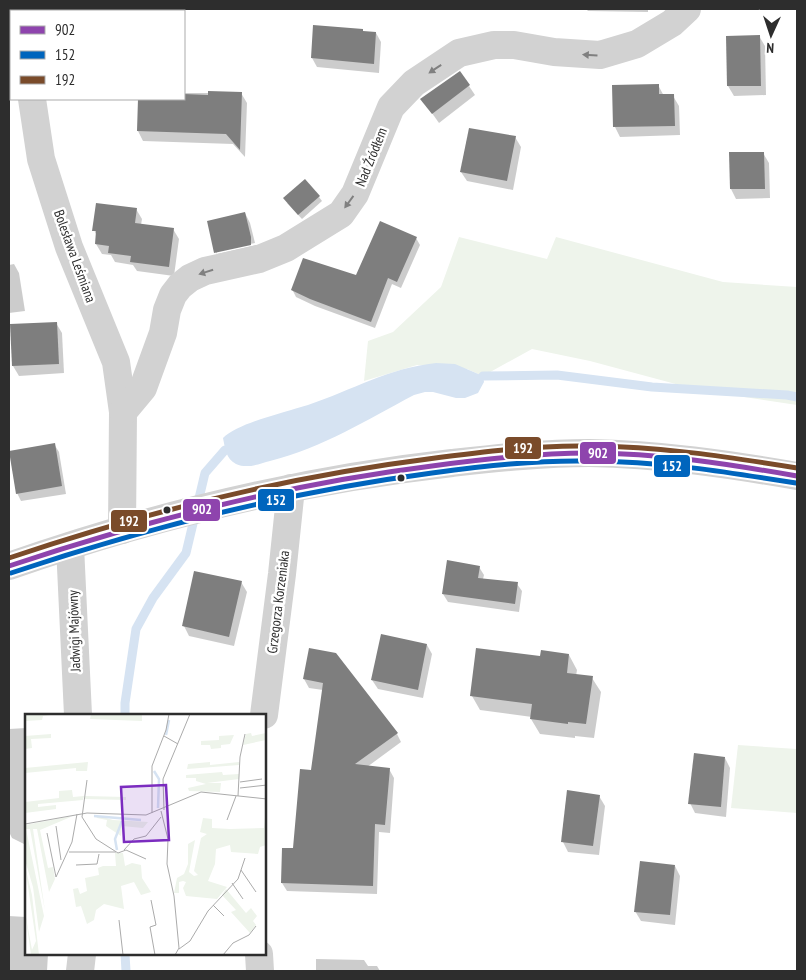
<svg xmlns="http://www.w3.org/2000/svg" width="806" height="980" font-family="'PT Sans Narrow',sans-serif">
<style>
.green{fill:#eef4eb}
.water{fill:#d6e3f2}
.shadow{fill:#0003}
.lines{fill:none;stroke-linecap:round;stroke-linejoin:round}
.stream{stroke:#d6e3f2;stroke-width:9}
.building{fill:#7e7e7e}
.minor{stroke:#d2d2d2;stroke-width:28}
.bus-1-casing{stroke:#fff;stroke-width:9}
.bus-2-casing{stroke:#fff;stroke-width:9}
.bus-3-casing{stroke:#fff;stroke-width:9}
.bus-1{stroke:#8e44ad;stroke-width:5}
.bus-2{stroke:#0065bd;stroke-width:5}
.bus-3{stroke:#7a4b2a;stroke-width:5}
.oneway{fill:#808080}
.bus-dot{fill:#2d2d2d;stroke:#fff;stroke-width:2}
.labels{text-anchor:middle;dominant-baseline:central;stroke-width:5;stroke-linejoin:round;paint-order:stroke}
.street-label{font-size:14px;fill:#2d2d2d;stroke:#fff}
.inset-river{fill:none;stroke:#d6e3f2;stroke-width:2.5}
.inset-road{fill:none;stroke:#ababab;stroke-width:1}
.view{fill:#7b2cbf;fill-opacity:0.15;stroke:#7b2cbf;stroke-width:2.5}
.inset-edge{fill:none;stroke:#2d2d2d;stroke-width:2.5}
.line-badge{stroke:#fff;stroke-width:2}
.badge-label{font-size:14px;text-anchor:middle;font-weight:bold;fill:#fff}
</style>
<rect width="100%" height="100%" fill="#fff"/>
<g class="green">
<polygon points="459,237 547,259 556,237 723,282 797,287 797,405 698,390 590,361 532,349 483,376 467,369 417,365 364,381 368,341 393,332 441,287"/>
<polygon points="738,745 797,749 797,813 731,808"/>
</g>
<path class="water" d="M436,363L455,364L483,376L484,382L478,393L465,398H456L433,392H425L414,395C365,421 324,447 270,461C259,464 247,469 236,464C226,459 225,448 223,438C238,423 286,412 308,405C353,390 388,368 436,363Z"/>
<g class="shadow">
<polygon points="61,9 147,9 148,11 61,11"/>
<polygon points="586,9 648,9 648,12 588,11"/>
<polygon points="376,33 381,42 379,73 317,67 312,58"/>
<polygon points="759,36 765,46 766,95 734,96 728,86"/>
<polygon points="658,85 664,96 673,96 679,106 680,135 620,137 615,127 614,86"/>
<polygon points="469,86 475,95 439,123 422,99"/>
<polygon points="184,93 241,93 247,103 245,157 233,144 143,141 138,131 139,99 184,99"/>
<polygon points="515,137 521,147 513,190 467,181 461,172"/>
<polygon points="763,153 769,163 770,198 736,199 731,189"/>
<polygon points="319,197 322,201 302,219 287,203"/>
<polygon points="136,209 142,219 141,225 173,229 179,239 174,276 137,271 133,265 115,262 111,255 102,254 96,244 97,236 94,230"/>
<polygon points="245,213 250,223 255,243 217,251 217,254 256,245 256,248 221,262 216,252"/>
<polygon points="416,238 420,245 401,288 392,284 375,328 315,306 296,297 292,289 357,276"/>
<polygon points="14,264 19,273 25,311 9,313 9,265"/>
<polygon points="56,323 62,333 64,373 19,376 13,366 11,326"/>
<polygon points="54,444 59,452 66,494 21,501 17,493"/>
<polygon points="479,567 484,575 483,579 517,584 522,591 519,612 448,602 443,594"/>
<polygon points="241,582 247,592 234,646 189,636 184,626"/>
<polygon points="427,645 432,654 423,698 378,689 372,680"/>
<polygon points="310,649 397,734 401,742 367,767 389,769 394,778 390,833 379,832 377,894 287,891 282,883 294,849 312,771 323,690 309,688 304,679"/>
<polygon points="569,655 577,670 576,676 592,678 601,692 594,738 575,736 575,738 540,734 531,719 532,717 480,710 472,696 542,657"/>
<polygon points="26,728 26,844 24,844 12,838 9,832 9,729"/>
<polygon points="725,758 730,768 726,817 695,813 690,803"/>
<polygon points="599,796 605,806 599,855 568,852 563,842"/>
<polygon points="675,866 680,876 675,925 641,921 635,911"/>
<polygon points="9,916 26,917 26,954 48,954 47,971 9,971"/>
<polygon points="316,959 364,960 368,966 377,966 380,971 316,971"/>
</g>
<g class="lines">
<g class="stream">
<polyline points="483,376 557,375 652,387 787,395 797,397"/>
<polyline points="125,715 125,703 136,629 153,598 186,553 205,473 225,450"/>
<polyline points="125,954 126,971"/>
</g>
</g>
<g class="building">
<polygon points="313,25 363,29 363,31 376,32 374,64 311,58"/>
<polygon points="760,35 761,86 727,86 726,36"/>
<polygon points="460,71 470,85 432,114 420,99"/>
<polygon points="659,84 659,94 674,94 675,126 613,127 612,85"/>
<polygon points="208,91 242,92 240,150 226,134 137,131 138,99 184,99 184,94 208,95"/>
<polygon points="469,128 516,136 507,181 460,172"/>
<polygon points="729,152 764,152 765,189 730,189"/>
<polygon points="305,179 320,196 298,215 283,198"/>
<polygon points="96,203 137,208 135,223 174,228 169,267 130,262 131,256 108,253 109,246 95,244 96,231 92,231"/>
<polygon points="245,212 251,237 251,245 214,253 207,221"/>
<polygon points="380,221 417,237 397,282 388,278 371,322 310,299 291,290 303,258 356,275"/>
<polygon points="57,322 59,364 12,366 10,324"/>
<polygon points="55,443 62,486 16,494 9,451"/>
<polygon points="447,560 480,566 478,578 518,582 515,604 442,594"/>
<polygon points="194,571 242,581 229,637 182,626"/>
<polygon points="381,634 427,644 418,690 371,680"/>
<polygon points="309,648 336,653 398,733 355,764 390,768 385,825 375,824 373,886 281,883 282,848 293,848 300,769 311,770 323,683 303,679"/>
<polygon points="476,648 540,656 541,650 569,654 567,673 593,676 586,724 568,722 568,724 530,719 532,704 470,696"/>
<polygon points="694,753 725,757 721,807 688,804"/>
<polygon points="567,790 600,795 593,846 561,842"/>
<polygon points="640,861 675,865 670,915 634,912"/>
</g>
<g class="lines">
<g class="minor">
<polyline points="18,11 18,9"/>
<polyline points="32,99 41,159 69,247 116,362 123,412 122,530"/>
<polyline points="123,412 143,388 163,333 167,310 173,295 180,286 190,278 205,271 259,259 286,248 341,214 355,194 391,107 414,83 459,53 494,45 514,45 554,52 600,55 637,44 672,23 687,9"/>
<polyline points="70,546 78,715"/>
<path d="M9,566C152,516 301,480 452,463C498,458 543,453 589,453C659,454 728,464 797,476"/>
<polyline points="264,715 282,574 291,488"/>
<polyline points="259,954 260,971"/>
<polyline points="80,971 82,954"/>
</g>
<defs>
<path id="bus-1" d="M9,566C147,520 287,484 432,466C484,459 536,453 589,453C659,453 728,464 797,476"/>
<path id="bus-2" d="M11,573C149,527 288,492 432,473C484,466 536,460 588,461C658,461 727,472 796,483"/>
<path id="bus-3" d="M9,558C146,512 285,477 428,459C481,452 535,445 589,446C659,446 728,457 797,468"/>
</defs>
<use href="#bus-1" class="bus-1-casing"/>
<use href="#bus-2" class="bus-2-casing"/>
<use href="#bus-3" class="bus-3-casing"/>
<use href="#bus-1" class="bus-1"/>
<use href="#bus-2" class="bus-2"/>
<use href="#bus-3" class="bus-3"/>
</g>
<defs><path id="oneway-solid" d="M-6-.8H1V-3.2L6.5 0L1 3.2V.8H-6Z" transform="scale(1.25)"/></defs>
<g class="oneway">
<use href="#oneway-solid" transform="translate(590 55) rotate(-176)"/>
<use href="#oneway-solid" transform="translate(435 69) rotate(146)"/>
<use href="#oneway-solid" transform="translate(349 202) rotate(126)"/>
<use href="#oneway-solid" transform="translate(206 272) rotate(162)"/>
</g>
<g class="bus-dot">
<circle cx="401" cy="478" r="4.5"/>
<circle cx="167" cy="510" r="4.5"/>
</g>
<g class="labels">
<g class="street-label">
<text transform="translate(371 157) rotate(-68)">Nad Źródłem</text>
<text transform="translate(75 256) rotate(70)">Bolesława Leśmiana</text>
<text transform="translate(278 602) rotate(-83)">Grzegorza Korzeniaka</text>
<text transform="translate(74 631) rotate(-92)">Jadwigi Majówny</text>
</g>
</g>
<g transform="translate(25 714)">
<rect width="241" height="241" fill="#fff"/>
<path d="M33,0L18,2L17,6L0,7L1,0ZM66,0H117V7L65,5ZM226,19L227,22L241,19V26L218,31L221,20ZM26,20V24L6,25L7,34L0,35V22ZM209,21L205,30L196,31V34L186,35L185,31H176V27L194,26V22ZM63,48L62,57H51V54L0,59V54ZM185,48V51L214,48V51L162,55L163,50ZM197,58L198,61L214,60V65L182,69H196L195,78L164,77L163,74L181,70L171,67V64H161V61ZM47,76L48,83L59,82L58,86L13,90V93L31,91V95L0,99V88L34,84V77ZM60,82L101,83V86L59,85ZM71,101L88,106L123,108L118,114L97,112L96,122L81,112L82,106L72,104ZM48,102L15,116L23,154L28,153L30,165L24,178L12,115H8L20,197L5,115H1L19,202L14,218L8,173L0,146V111ZM240,103L241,131L235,133L233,140L206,138L205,131L191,135L190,150L183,167L202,173L192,185L161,182L158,174L161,168L158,167L154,168V179H149L152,164L159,160L163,150V130L170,126L164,158L169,162L173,161L169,157L176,124L182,120L175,118L178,104L187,105V114L205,115L239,114ZM90,139H98L100,152L107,149L116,151L117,164L126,178L116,181L109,168L96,172L99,195L79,190L71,196L69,206L62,210L56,192L51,193L48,175L53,174L55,180L62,177L60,164L74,161L73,154L78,152H91ZM0,152L7,181L14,241H6L0,198L7,236L11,227ZM201,175L221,199L226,194L232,202L228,207L231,211L225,219L206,198L211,196L197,181Z" fill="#eef4eb"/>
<path class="inset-river" d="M141,21L144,6M129,57L134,65L133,94M69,102L116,106M92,136L90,125L97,107"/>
<path class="inset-road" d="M139,22L153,30M62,66L57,103L71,125L93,139L101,136L121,145M215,68L237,65M215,74L242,71M213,82L215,43L220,20M139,96L138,65L165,0M136,97L143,125L142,150L149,182L154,234L150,241M127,99V52L141,16L144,0M202,106L211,82M0,110L62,99L121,101L176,78L242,85M31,112L36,146M22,119L31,163M99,136L109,125L121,122L136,103M44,138H91M51,151L72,150L74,140M216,156L231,178M31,163L47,128L52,100M207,169L218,185M126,186L131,211L125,213L130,241M188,191L199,202M94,206L98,241M154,235L165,227L183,197L213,165L220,144M198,241L208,229L224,221L231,212"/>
<path class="view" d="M141,71L144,126L99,128L96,73Z"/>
<rect width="241" height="241" class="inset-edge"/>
</g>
<g class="line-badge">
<rect x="504" y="436" width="38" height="24" rx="5" fill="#7a4b2a"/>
<rect x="579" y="441" width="38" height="24" rx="5" fill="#8e44ad"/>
<rect x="653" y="454" width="38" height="24" rx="5" fill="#0065bd"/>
<rect x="257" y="488" width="38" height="24" rx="5" fill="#0065bd"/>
<rect x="182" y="498" width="39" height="24" rx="5" fill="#8e44ad"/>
<rect x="110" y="509" width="38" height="24" rx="5" fill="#7a4b2a"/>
</g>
<g class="badge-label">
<text x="523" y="453">192</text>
<text x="598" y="458">902</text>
<text x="672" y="471">152</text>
<text x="276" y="505">152</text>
<text x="202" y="514">902</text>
<text x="129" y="526">192</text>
</g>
<rect width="806" height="980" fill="none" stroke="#2d2d2d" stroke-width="20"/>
<rect x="10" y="10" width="175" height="90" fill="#ffffff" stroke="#ababab"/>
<rect x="20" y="26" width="25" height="8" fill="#8e44ad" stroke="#ababab"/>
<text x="55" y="35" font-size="15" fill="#2d2d2d">902</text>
<rect x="20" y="51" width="25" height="8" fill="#0065bd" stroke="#ababab"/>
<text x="55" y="60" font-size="15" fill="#2d2d2d">152</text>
<rect x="20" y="76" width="25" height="8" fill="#7a4b2a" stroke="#ababab"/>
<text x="55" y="85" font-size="15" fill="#2d2d2d">192</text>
<g transform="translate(771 35) rotate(183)" stroke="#ffffff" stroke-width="4" paint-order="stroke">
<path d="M0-4L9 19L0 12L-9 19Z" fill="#2d2d2d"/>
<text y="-8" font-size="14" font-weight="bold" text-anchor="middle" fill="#2d2d2d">N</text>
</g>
</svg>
